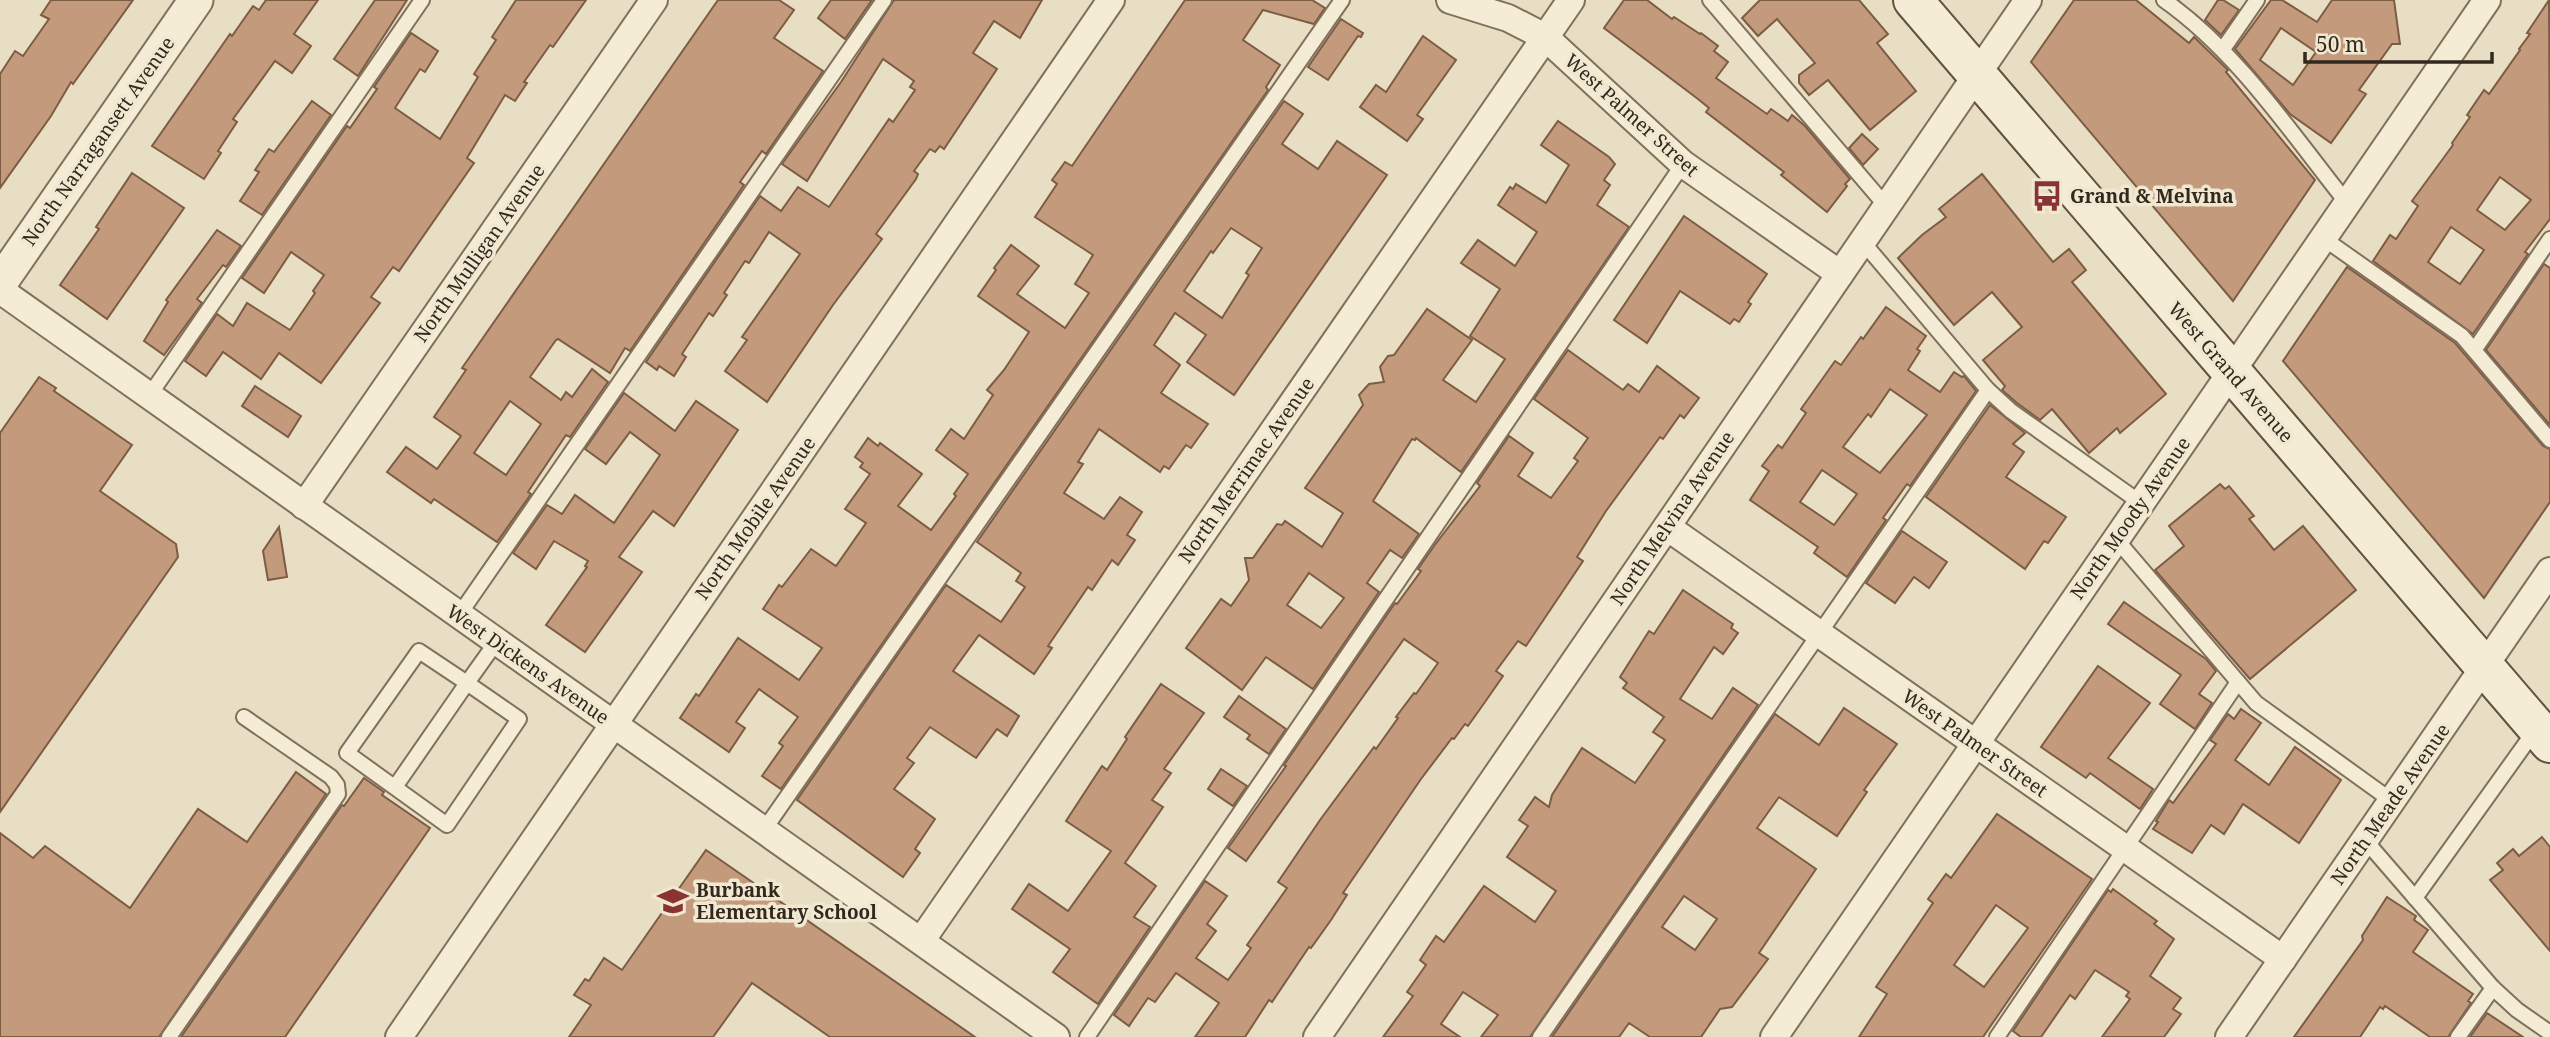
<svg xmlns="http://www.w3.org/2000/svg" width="2550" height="1037" font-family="'Noto Serif',serif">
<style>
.building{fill:#c39b7c;stroke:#7d5c44;stroke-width:2;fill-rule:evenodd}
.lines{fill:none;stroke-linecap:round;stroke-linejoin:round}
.service-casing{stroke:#80705c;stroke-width:18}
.minor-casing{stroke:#80705c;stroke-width:30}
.tertiary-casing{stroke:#80705c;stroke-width:37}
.secondary-casing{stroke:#62513f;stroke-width:42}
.service{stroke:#f4ecd5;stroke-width:14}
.minor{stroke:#f4ecd5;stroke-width:26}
.tertiary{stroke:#f4ecd5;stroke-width:33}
.secondary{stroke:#f4ecd5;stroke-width:38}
.labels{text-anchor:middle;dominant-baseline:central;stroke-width:7;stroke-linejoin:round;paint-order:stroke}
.street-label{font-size:19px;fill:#32281e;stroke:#f1e8d1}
.poi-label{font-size:19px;font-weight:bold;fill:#32281e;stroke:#f1e8d1;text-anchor:start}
</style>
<rect width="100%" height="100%" fill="#e8dec3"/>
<g class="building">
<polygon points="51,0 133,0 73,84 71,82 51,116 0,188 0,74 15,51 23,56 49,19 41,15"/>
<polygon points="266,0 318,0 294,34 311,46 292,73 275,61 233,119 237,122 218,151 221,153 204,179 152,146 230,34 232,36 253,6 259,10"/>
<polygon points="375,0 407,0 358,76 334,59"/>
<polygon points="516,0 586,0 553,47 550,45 524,82 527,83 515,101 505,95 467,158 474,163 399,271 393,267 371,297 380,303 321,383 279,353 261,379 223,352 206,376 185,361 217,314 233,326 247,303 290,330 315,293 313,291 324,275 291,252 264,293 242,278 347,126 350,128 377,89 374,87 411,33 438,51 425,72 420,69 395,108 440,139 478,77 474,74 496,40 492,37"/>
<path d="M718,0H779L794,10L774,38L823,71L766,154L762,151L740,182L744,185L630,351L625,348L610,373L558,339L556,340L530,377L561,400L566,392L572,397L592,369L608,382L570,437L566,435L528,492L531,494L497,542L434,499L431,503L387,472L406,447L437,469L461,436L434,417L466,370L462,368ZM510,401L541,424L506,475L474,453Z"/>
<polygon points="831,0 872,0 845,39 818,18"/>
<polygon points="894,0 1042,0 1020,38 994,21 973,53 997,69 944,149 940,146 935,152 930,149 914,171 918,174 916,179 876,234 882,239 833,305 767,402 725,371 747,340 742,337 800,254 769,232 749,263 745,261 724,293 727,295 713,316 709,313 682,354 686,357 674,376 659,366 657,370 646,362 760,196 781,211 798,187 829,207 889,119 893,122 915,90 910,87 914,81 883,59 807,181 782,164 841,82"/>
<polygon points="1185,0 1312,0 1325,8 1314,24 1263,10 1243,40 1280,65 1266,87 1268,90 781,789 762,776 783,746 779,743 798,717 759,689 736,722 745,728 729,752 680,718 696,694 699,696 738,638 799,680 822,648 763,609 779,585 782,587 811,549 836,566 866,523 845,509 870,474 860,467 863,463 855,457 868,438 878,446 880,443 922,474 898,506 931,530 956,496 954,494 968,474 936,450 951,429 964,439 993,395 987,390 1004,370 1029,332 978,296 996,270 994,268 1011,245 1039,266 1017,294 1065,328 1089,293 1075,284 1093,255 1035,217 1057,184 1052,180 1065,162 1072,166"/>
<polygon points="1624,0 1647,0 1672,19 1674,17 1700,34 1701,33 1718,46 1714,51 1728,62 1716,78 1767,114 1771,109 1788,121 1792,115 1805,126 1850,179 1845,184 1847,186 1827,212 1781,175 1784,172 1706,112 1709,108 1698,99 1604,28"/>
<polygon points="1760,0 1859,0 1888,34 1877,43 1916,91 1870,130 1828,80 1809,95 1799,83 1799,75 1815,63 1777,19 1758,36 1742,18"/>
<polygon points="2074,0 2136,0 2189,43 2194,37 2228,70 2226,72 2315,180 2233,301 2031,62"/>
<polygon points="2218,0 2223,0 2239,10 2221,35 2205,20"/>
<path d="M2271,0H2282L2317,22L2332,0H2394L2400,44H2392L2359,90L2366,94L2331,143L2290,114L2235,49ZM2281,28L2316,52L2293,85L2260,60Z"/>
<path d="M2549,0L2550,219L2525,252L2528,254L2473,334L2373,261L2390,235L2396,239L2418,206L2412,201L2453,145L2452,143L2470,117L2467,115L2484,90L2489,94L2520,50L2519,49L2530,34L2527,33ZM2500,177L2531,200L2505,230L2477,210ZM2451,227L2484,250L2460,284L2428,262Z"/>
<polygon points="1341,19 1363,33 1361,37 1358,36 1328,80 1308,67"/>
<polygon points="1423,36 1456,60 1417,115 1423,119 1407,141 1360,107 1376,85 1386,92"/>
<polygon points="312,101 331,115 262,215 240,201 259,172 255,170 269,149 274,152"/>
<path d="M1284,101L1303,114L1282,144L1318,169L1337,141L1387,175L1234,395L1187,362L1206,335L1175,313L1154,345L1180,365L1161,393L1208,424L1191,448L1186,445L1169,469L1164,466L1160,472L1099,429L1078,462L1083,464L1064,493L1104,519L1120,497L1142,512L1127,535L1135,540L1118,565L1112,560L1092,590L1088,587L1048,646L1052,648L1034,674L979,635L953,671L1019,716L1007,736L997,729L976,758L930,727L907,758L914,763L894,789L935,819L915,849L920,853L903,877L797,800L946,585L1001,622L1025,587L1016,581L1021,573L977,542ZM1231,228L1262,248L1246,273L1249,275L1222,318L1184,291L1211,251L1213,253Z"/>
<path d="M1558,121L1609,157L1615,164L1604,180L1610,185L1597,205L1629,227L1461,472L1416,438L1415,440L1412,439L1373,501L1419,534L1402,558L1390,550L1367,583L1379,592L1313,689L1266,657L1242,690L1186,648L1221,599L1231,606L1249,580L1245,558H1253L1277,524L1282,525L1285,521L1322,547L1343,513L1305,488L1363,405L1359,395L1369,384L1384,382L1380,367L1388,356L1394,355L1427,309L1472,340L1443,380L1476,402L1505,359L1470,336L1500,289L1461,263L1478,240L1515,266L1537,232L1498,205L1510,187L1513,189L1516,184L1546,203L1569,165L1541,145ZM1309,573L1344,598L1321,628L1287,605Z"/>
<polygon points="1862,134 1878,149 1863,165 1849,148"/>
<polygon points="132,173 184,208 107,319 60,285 99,229 96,227"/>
<polygon points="1982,174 2053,262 2069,249 2086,270 2072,282 2166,394 2120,433 2117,428 2089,453 2052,409 2040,420 2017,403 2002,390 2005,386 1983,360 2022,327 1992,292 1954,325 1898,258 1922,235 1946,217 1939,209"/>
<polygon points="1684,216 1767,274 1748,302 1751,304 1739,322 1734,319 1730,324 1680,291 1647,343 1614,320"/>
<polygon points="217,230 241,246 226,267 223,265 197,299 202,303 164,355 144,341 168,302 166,300"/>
<polygon points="2544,264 2550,268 2550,425 2486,350"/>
<polygon points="2347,267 2455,343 2543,446 2550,449 2550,502 2484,598 2283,361"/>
<path d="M1886,307L1926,336L1917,349L1920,351L1908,370L1940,392L1954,372L1962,377L1964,376L1976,391L1910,486L1907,484L1883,518L1886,520L1847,577L1814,553L1818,547L1750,500L1769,471L1762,466L1778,445L1782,448L1806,413L1801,409L1811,395L1835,361L1841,365L1861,337L1863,339ZM1890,389L1927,415L1880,473L1843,447L1868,414L1871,417ZM1822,470L1857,494L1834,525L1800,502Z"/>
<polygon points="1568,350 1623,390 1628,384 1639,392 1657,366 1699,398 1684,418 1680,415 1663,439 1660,437 1606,511 1577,557 1583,561 1526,646 1518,641 1496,671 1503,676 1485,702 1468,726 1465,724 1454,739 1452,738 1421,779 1343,893 1347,895 1331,920 1311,948 1309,947 1272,1002 1269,1000 1245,1037 1195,1037 1219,1003 1176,973 1155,1002 1148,998 1129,1026 1114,1015 1205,881 1227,896 1207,924 1216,931 1196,958 1228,980 1251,948 1247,945 1287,888 1278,882 1320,820 1374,747 1376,749 1398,718 1396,717 1414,693 1416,694 1438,663 1404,639 1246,861 1228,848 1286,766 1284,765 1395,603 1397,604 1421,571 1418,569 1434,546 1480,486 1477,483 1509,436 1533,453 1518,476 1551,498 1578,461 1574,458 1588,438 1534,399"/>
<polygon points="39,377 56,388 54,391 132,445 100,491 176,544 178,557 0,812 0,433"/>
<polygon points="255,386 301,416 288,437 242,406"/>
<polygon points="624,393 675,431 696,401 738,430 674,526 653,511 619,557 642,572 585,652 546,625 587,567 585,566 588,561 554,541 536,569 513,553 547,505 562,514 575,495 614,523 660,455 630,432 606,464 585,449"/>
<polygon points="1990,405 2025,433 2013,444 2024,452 2006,477 2066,517 2048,543 2044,541 2025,569 1926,497"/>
<polygon points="2220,484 2225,489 2229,486 2254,516 2249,519 2274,550 2303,526 2356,590 2250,679 2155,570 2184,546 2169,526"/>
<polygon points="279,527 287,577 268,580 263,551"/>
<polygon points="1902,531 1947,562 1929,588 1914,577 1895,603 1866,583"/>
<polygon points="1683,590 1733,624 1731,628 1738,633 1723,654 1714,647 1680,699 1712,719 1733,688 1758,705 1530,1037 1481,1037 1498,1015 1463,992 1441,1024 1460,1037 1383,1037 1413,996 1407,992 1426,965 1420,960 1436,936 1444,942 1484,886 1535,922 1556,891 1507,857 1528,826 1519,820 1535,797 1549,807 1552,795 1582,748 1635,783 1665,740 1653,732 1664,717 1623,688 1627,683 1620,677 1649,631 1654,634"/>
<polygon points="2124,602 2206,659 2216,671 2199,694 2212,703 2195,729 2160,704 2181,675 2108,624"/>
<polygon points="2098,666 2150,703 2108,758 2153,789 2140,809 2090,773 2086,778 2041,747"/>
<polygon points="1161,684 1204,713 1164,769 1171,773 1152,800 1163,807 1125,863 1156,886 1134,917 1150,927 1098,1004 1053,972 1070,949 1012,909 1029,884 1068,911 1111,851 1066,821 1102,766 1107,770 1127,739 1125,737"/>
<polygon points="1239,696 1286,729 1269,754 1247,739 1250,735 1224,717"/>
<path d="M1844,708L1897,744L1864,790L1867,792L1837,836L1779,797L1757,828L1816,869L1759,953L1768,959L1732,1007L1720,1009L1701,1037H1650L1629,1023L1619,1037H1552L1775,714L1819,745ZM1684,896L1717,919L1695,950L1662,927Z"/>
<polygon points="2241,709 2261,723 2235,760 2269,785 2295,747 2341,780 2299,843 2243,804 2224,834 2211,825 2192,853 2153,829 2158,822 2156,821 2169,800 2173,803 2216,744 2210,740 2228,714 2234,719"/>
<polygon points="1221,769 1247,786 1233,806 1208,789"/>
<polygon points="296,772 326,794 159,1037 0,1037 0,833 33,858 45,846 130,908 198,809 247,842"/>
<polygon points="364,778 384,792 382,795 430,828 285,1037 181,1037 342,805 344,806"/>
<path d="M1997,814L2092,879L1983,1037H1859L1887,994L1876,987L1933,903L1928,899L1946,874L1951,878ZM1996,905L2028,928L1984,987L1954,965Z"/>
<polygon points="2542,837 2550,847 2550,951 2490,880 2503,870 2497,863 2513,849 2519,856"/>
<polygon points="706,850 975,1037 830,1037 752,983 713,1037 569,1037 591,1005 574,995 585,979 589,981 604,958 622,970"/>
<polygon points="2113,889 2157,921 2154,924 2174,939 2150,976 2181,998 2173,1009 2181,1014 2164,1037 2102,1037 2130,999 2126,996 2129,992 2095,970 2075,999 2070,995 2041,1037 2021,1037 2013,1031 2108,890 2111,892"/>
<polygon points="2387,897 2416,916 2414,920 2428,930 2413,952 2473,994 2468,1001 2471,1003 2448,1037 2430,1037 2385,1006 2383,1009 2380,1007 2360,1037 2294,1037 2363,940 2362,936"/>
<polygon points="2487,1013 2523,1037 2470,1037"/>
</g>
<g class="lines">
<defs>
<g id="service">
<polyline points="1710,0 1886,206"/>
<path d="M2164,0C2238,52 2291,133 2347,203"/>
<polyline points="2223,49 2257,0"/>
<polyline points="2323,238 2462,336 2550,440"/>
<polyline points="1862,241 1988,390 2011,411 2141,503"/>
<polyline points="2475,349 2550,239"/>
<polyline points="149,396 422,0"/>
<polyline points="2116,539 2256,703 2392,801"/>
<polyline points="459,615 884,0"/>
<polyline points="395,787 467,683 519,719 447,825 347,753 419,651 467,683 497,641"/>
<polyline points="764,830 1342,0"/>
<polyline points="2365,840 2493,988 2517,1010 2550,1033"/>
<polyline points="2415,898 2536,729"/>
<polyline points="169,1037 338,794 337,785 331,777 244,717"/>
<polyline points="1087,1037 1683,164"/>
<polyline points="1540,1037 1988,390"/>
<polyline points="1997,1037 2238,682"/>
<polyline points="2458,1037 2493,988"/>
</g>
<g id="minor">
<polyline points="1450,0 1508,18 1545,37 1683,164 1840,274"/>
<polyline points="0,290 1056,1037"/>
<polyline points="304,506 654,0"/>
<polyline points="1667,527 2283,959"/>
<polyline points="921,941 1571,0"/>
<polyline points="399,1037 1111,0"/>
<polyline points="1317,1037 2028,0"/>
<polyline points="1774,1037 2487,0"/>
<polyline points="2229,1037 2550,571"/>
</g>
<polyline id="tertiary" points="0,283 196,0"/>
<polyline id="secondary" points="1913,0 2550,743"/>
</defs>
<use href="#service" class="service-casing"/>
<use href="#minor" class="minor-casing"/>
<use href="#tertiary" class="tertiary-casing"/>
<use href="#secondary" class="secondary-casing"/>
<use href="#service" class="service"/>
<use href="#minor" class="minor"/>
<use href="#tertiary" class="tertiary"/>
<use href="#secondary" class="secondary"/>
</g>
<defs>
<symbol id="bus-bare" viewBox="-9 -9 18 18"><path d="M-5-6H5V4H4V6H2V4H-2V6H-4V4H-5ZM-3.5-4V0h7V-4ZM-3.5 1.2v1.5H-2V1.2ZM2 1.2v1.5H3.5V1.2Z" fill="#893432" stroke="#f1e8d1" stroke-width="2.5" paint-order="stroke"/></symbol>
<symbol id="school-bare" viewBox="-9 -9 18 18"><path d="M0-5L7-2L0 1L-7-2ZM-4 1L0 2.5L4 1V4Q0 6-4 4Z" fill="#893432" stroke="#f1e8d1" stroke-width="2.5" paint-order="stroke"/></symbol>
</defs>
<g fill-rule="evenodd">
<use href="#bus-bare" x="2025" y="174" width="44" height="44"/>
<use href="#school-bare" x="651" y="879" width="44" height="44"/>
</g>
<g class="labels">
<g class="street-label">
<text transform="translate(1632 115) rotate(42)">West Palmer Street</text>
<text transform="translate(98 141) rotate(-55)">North Narragansett Avenue</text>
<text transform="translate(479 253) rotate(-55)">North Mulligan Avenue</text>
<text transform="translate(2231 372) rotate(49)">West Grand Avenue</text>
<text transform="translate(1246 470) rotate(-55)">North Merrimac Avenue</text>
<text transform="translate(755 518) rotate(-55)">North Mobile Avenue</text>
<text transform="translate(1672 518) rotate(-56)">North Melvina Avenue</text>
<text transform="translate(2130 518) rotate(-55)">North Moody Avenue</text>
<text transform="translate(528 664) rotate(35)">West Dickens Avenue</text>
<text transform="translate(1975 743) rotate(35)">West Palmer Street</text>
<text transform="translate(2390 804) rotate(-55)">North Meade Avenue</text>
</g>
<g class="poi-label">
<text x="2070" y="196">Grand &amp; Melvina</text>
<text x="696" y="890">Burbank<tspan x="696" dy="22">Elementary School</tspan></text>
</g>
</g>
<path d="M2305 52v10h187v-10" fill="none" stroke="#32281e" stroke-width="3.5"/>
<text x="2316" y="52" font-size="21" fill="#32281e" stroke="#f1e8d1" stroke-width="5" paint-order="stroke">50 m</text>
</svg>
